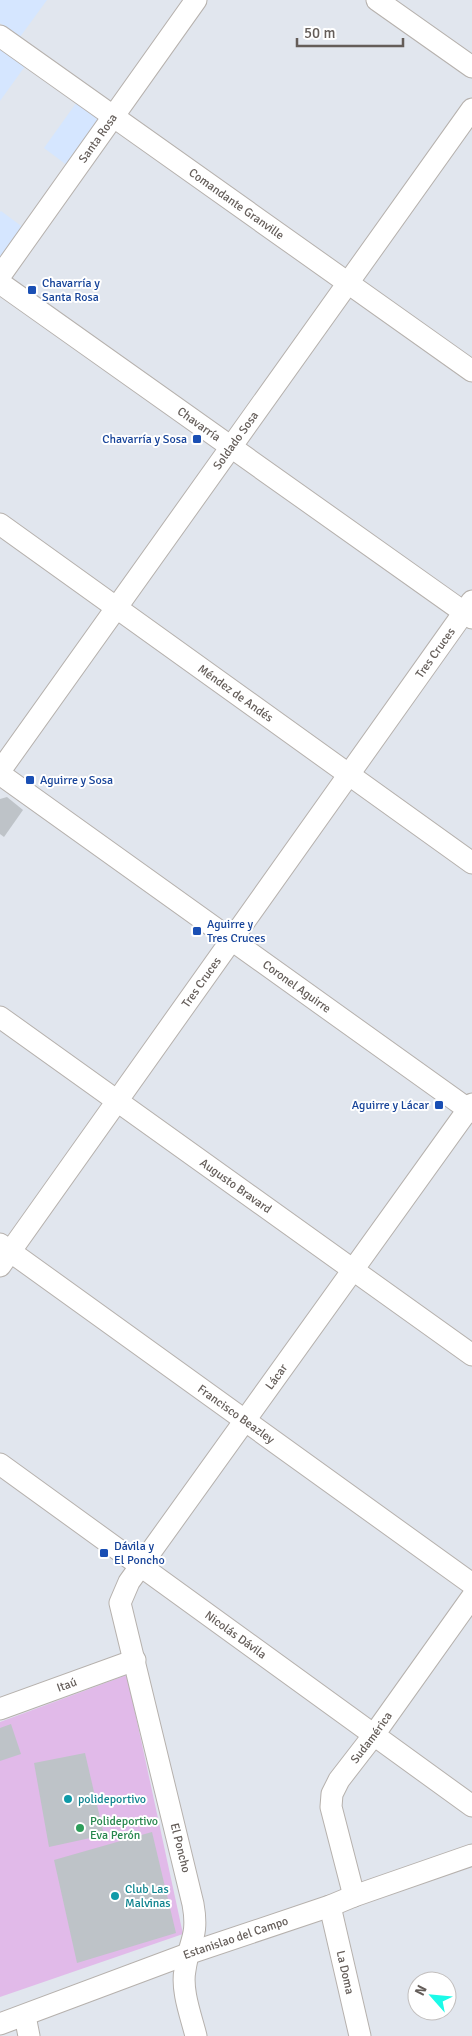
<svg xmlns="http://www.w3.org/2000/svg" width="472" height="2036" font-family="Signika,sans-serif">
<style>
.commercial{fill:#d5e6ff}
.green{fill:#e1bae9}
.building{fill:#bec3c8}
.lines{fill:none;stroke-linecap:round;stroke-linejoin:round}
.minor-casing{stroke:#b6b1ad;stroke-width:23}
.minor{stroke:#fff;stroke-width:21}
.transit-dot{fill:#1a4fb4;stroke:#fff;stroke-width:2}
.culture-dot{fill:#0f9aa8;stroke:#fff;stroke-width:2}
.leisure-dot{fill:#2e9e5b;stroke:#fff;stroke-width:2}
.labels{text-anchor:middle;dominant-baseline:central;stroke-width:4;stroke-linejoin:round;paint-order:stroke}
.street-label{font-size:12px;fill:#645d59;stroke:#fff}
.transit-label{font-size:12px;fill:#164399;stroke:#fff;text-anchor:start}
.culture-label{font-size:12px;fill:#0d838f;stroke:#fff;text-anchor:start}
.leisure-label{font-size:12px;fill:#27864d;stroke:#fff;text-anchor:start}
</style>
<rect width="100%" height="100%" fill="#e1e6ee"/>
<g class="commercial">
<polygon points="0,0 47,0 20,37 0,23"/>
<polygon points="0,42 28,62 0,101"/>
<polygon points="79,99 100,118 68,166 44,148"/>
<polygon points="1,211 24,228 0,258 0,212"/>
</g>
<polygon class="green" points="127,1675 183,1934 0,1997 0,1722"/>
<g class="building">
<polygon points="7,797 23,810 4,837 0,834 0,799"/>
<polygon points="11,1724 21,1754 0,1761 0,1728"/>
<polygon points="85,1753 104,1835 49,1847 34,1763"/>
<polygon points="152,1832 176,1933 77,1963 54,1860"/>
</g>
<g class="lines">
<defs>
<g id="minor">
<polyline points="377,0 472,67"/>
<path id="s1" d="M0,36L472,371"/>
<path id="s2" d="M0,276L196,0"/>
<path id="s3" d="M0,283L472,618"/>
<path id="s4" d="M0,524L472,863"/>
<path id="s5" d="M0,771L472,109"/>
<path id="s6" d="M0,774L472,1112"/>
<path id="s7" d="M0,1017L472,1355"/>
<path id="s8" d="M0,1244L472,1584"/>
<path id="s9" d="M0,1266L472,601"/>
<path id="s10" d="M0,1464L472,1806"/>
<path id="s11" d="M0,1709L135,1660"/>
<path id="s12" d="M354,1896L331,1807L332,1794L339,1780L373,1736L472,1597"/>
<path id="s13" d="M330,1906L360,2036"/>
<polyline points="25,2016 29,2036"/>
<path id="s14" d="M0,2024L190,1953L330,1906L354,1896L472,1855"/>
<path id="s15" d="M196,2036C191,2016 181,1990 185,1970C189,1941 199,1937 193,1904L120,1603L129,1582L472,1104"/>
</g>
</defs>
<use href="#minor" class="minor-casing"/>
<use href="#minor" class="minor"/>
</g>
<g class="transit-dot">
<rect x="27" y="285" width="10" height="10" rx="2.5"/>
<rect x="192" y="434" width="10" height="10" rx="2.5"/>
<rect x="25" y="775" width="10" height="10" rx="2.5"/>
<rect x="192" y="926" width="10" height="10" rx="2.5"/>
<rect x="434" y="1100" width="10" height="10" rx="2.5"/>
<rect x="99" y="1548" width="10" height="10" rx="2.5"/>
</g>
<g class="culture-dot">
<circle cx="68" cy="1799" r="5"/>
<circle cx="115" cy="1896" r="5"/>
</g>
<circle class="leisure-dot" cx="80" cy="1828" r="5"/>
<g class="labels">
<g class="street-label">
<text stroke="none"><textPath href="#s2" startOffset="169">Santa Rosa</textPath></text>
<text stroke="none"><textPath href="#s1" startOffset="290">Comandante Granville</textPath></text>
<text stroke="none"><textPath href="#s3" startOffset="244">Chavarría</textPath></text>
<text stroke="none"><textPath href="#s5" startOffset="406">Soldado Sosa</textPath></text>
<text stroke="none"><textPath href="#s9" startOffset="752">Tres Cruces</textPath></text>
<text stroke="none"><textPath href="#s4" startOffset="290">Méndez de Andés</textPath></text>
<text stroke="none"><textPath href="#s9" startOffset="348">Tres Cruces</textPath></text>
<text stroke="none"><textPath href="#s6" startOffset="365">Coronel Aguirre</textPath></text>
<text stroke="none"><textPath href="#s7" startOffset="290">Augusto Bravard</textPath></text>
<text stroke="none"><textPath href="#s15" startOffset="720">Lácar</textPath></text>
<text stroke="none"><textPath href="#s8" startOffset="291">Francisco Beazley</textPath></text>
<text stroke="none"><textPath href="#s10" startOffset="291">Nicolás Dávila</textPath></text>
<text stroke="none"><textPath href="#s11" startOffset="71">Itaú</textPath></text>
<text stroke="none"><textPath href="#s12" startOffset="174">Sudamérica</textPath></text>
<text transform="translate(180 1848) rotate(76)">El Poncho</text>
<text stroke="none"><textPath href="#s14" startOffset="251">Estanislao del Campo</textPath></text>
<text stroke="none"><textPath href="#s13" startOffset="68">La Doma</textPath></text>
</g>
<g class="transit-label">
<text x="42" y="283">Chavarría y<tspan x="42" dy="14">Santa Rosa</tspan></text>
<text x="187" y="439" text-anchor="end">Chavarría y Sosa</text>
<text x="40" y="780">Aguirre y Sosa</text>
<text x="207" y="924">Aguirre y<tspan x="207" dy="14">Tres Cruces</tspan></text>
<text x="429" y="1105" text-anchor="end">Aguirre y Lácar</text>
<text x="114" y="1546">Dávila y<tspan x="114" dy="14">El Poncho</tspan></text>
</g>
<g class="culture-label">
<text x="78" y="1799">polideportivo</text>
<text x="125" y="1889">Club Las<tspan x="125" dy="14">Malvinas</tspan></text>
</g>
<g class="leisure-label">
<text x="90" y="1821">Polideportivo<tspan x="90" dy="14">Eva Perón</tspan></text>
</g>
</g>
<g transform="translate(432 1996) rotate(297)"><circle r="24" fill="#ffffff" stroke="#c1bebd"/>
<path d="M0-4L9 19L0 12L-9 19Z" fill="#1bfae8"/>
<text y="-8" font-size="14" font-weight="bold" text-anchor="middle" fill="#645d59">N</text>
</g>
<path d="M297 38v8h106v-8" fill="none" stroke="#645d59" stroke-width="2.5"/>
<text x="304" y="38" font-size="15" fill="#645d59" stroke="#ffffff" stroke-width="4" paint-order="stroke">50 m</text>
</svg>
